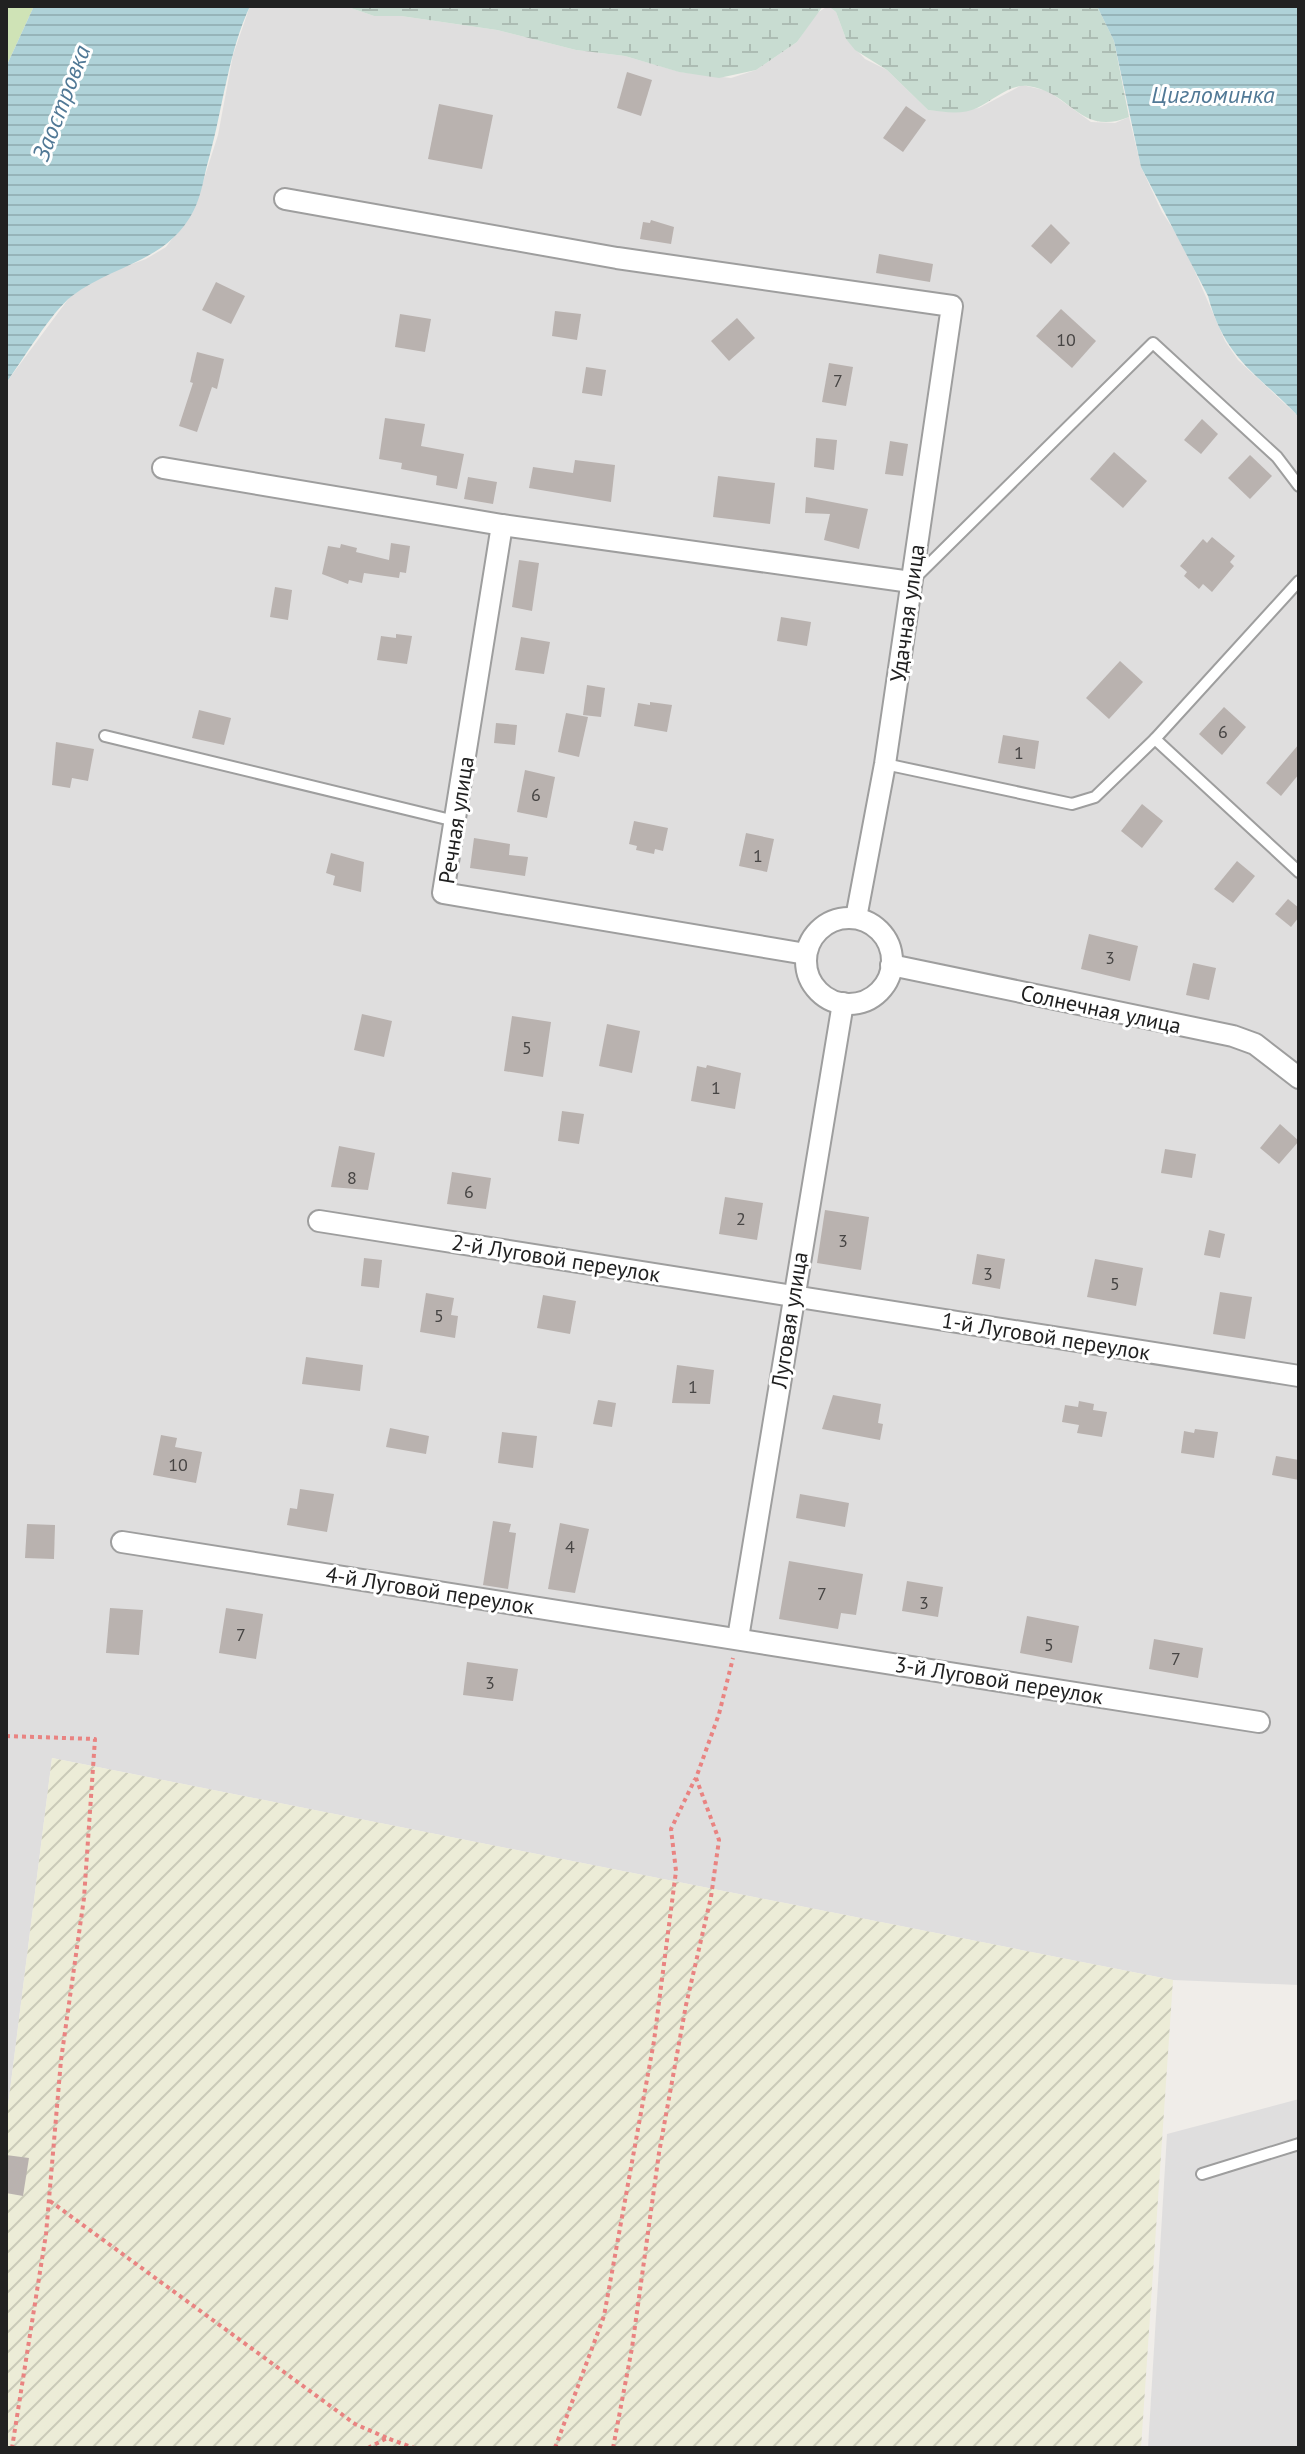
<svg xmlns="http://www.w3.org/2000/svg" width="1305" height="2454" font-family="'PT Sans',sans-serif">
<style>
.residential{fill:#dfdede}
.farmland{fill:url(#farmland-furrows)}
.grass{fill:#cfe3b6}
.wetland{fill:url(#wetland-marsh)}
.water{fill:url(#water-rules)}
.building{fill:#b9b2af}
.lines{fill:none;stroke-linecap:round;stroke-linejoin:round}
.service-casing{stroke:#9e9e9e;stroke-width:14}
.minor-casing{stroke:#9e9e9e;stroke-width:24}
.path{stroke:#e98381;stroke-width:4;stroke-dasharray:4 4;stroke-linecap:butt}
.service{stroke:#fff;stroke-width:10}
.minor{stroke:#fff;stroke-width:20}
.labels{text-anchor:middle;dominant-baseline:central;stroke-width:6;stroke-linejoin:round;paint-order:stroke}
.number-label{font-size:18px;fill:#474544}
.street-label{font-size:22px;fill:#212121;stroke:#fff}
.water-label{font-size:24px;font-style:italic;fill:#517996;stroke:#fff}
</style>
<defs>
<pattern id="farmland-furrows" width="10" height="10" patternUnits="userSpaceOnUse" patternTransform="scale(2)"><rect width="10" height="10" fill="#ececd7"/><path d="M-1 1l2-2M0 10L10 0M9 11l2-2" fill="none" stroke="#cacab8"/></pattern>
<pattern id="wetland-marsh" width="20" height="14" patternUnits="userSpaceOnUse" patternTransform="scale(2)"><rect width="20" height="14" fill="#c8dcd1"/><path d="M1 5h8M5 5V1M11 12h8M15 12V8" fill="none" stroke="#acbcb3"/></pattern>
<pattern id="water-rules" width="6" height="5" patternUnits="userSpaceOnUse" patternTransform="scale(2)"><rect width="6" height="5" fill="#afd2d8"/><path d="M0 2.5h6" fill="none" stroke="#96b4b9"/></pattern>
</defs>
<rect width="100%" height="100%" fill="#f0ede9"/>
<g class="residential">
<polygon points="250,6 345,6 374,16 401,16 497,30 576,50 625,56 680,72 731,78 756,70 797,42 817,13 828,6 836,12 846,39 865,59 887,70 928,110 954,112 979,108 1022,85 1048,91 1091,122 1115,123 1129,117 1141,167 1162,212 1183,244 1225,341 1238,360 1299,417 1299,1985 1173,1980 52,1758 6,2122 6,383 69,298 99,276 146,259 166,247 194,210 218,135 233,55"/>
<polygon points="1299,2099 1299,2448 1148,2448 1167,2134"/>
</g>
<polygon class="farmland" points="52,1758 1173,1980 1141,2448 6,2448 6,2122"/>
<polygon class="grass" points="6,6 34,6 6,67"/>
<g class="wetland">
<polygon points="345,6 823,6 797,42 756,70 719,78 679,72 625,56 576,50 497,30 401,16 374,16"/>
<path d="M828,6H1097L1114,41L1129,117C1080,137 1072,92 1028,86C1009,84 994,100 977,108C963,115 944,112 928,110L887,70L855,50L846,39L836,12Z"/>
</g>
<g class="water">
<path d="M34,6H250C228,53 223,108 209,158C204,175 202,194 194,210C168,262 114,264 72,296C51,312 23,360 6,383V67Z"/>
<path d="M1097,6H1299V417C1257,373 1225,360 1208,296L1141,167L1114,41Z"/>
</g>
<g class="building">
<polygon points="627,72 652,80 641,116 617,108"/>
<polygon points="439,104 493,115 482,169 428,159"/>
<polygon points="906,106 926,120 903,152 883,138"/>
<polygon points="651,220 674,227 671,244 640,239 643,222 650,223"/>
<polygon points="1051,224 1070,243 1051,264 1031,246"/>
<polygon points="879,254 933,264 930,282 876,273"/>
<polygon points="216,282 245,296 231,324 202,310"/>
<polygon points="1061,309 1096,341 1072,368 1036,336"/>
<polygon points="555,311 581,314 577,340 552,336"/>
<polygon points="400,314 431,319 425,352 395,347"/>
<polygon points="737,318 755,338 729,361 711,341"/>
<polygon points="197,352 224,359 217,389 212,387 197,432 179,426 193,383 190,382"/>
<polygon points="829,363 853,367 846,406 822,402"/>
<polygon points="586,367 606,370 602,396 582,393"/>
<polygon points="385,418 425,424 421,446 464,454 457,489 436,485 437,476 401,469 402,463 379,459"/>
<polygon points="1202,419 1218,434 1201,454 1184,440"/>
<polygon points="816,438 837,440 834,470 814,467"/>
<polygon points="890,441 908,444 903,476 885,474"/>
<polygon points="1114,452 1147,481 1123,508 1090,479"/>
<polygon points="1250,455 1272,476 1250,499 1228,478"/>
<polygon points="575,460 615,465 611,502 529,488 533,467 573,473"/>
<polygon points="718,476 775,483 770,524 713,517"/>
<polygon points="468,477 497,482 493,504 464,499"/>
<polygon points="806,497 868,509 859,549 824,540 830,514 805,513"/>
<polygon points="1212,537 1235,556 1230,562 1234,566 1212,592 1203,584 1199,589 1184,576 1187,572 1180,566 1203,539 1207,543"/>
<polygon points="391,543 410,546 406,573 400,572 399,578 364,573 362,583 349,580 348,584 322,574 328,546 340,548 341,544 357,548 356,552 389,560"/>
<polygon points="519,560 539,563 532,611 512,607"/>
<polygon points="275,587 292,590 288,620 270,617"/>
<polygon points="781,617 811,622 807,646 777,641"/>
<polygon points="396,634 412,636 407,664 377,660 381,636 396,638"/>
<polygon points="521,637 550,642 544,674 515,670"/>
<polygon points="1120,661 1143,682 1109,719 1086,698"/>
<polygon points="587,685 605,688 601,717 583,715"/>
<polygon points="650,702 672,705 667,732 634,726 638,703 650,705"/>
<polygon points="1224,707 1246,727 1222,755 1199,734"/>
<polygon points="199,710 231,718 224,745 192,738"/>
<polygon points="566,713 588,717 579,757 558,752"/>
<polygon points="496,723 517,725 515,745 494,743"/>
<polygon points="1003,735 1039,741 1035,769 998,763"/>
<polygon points="56,742 94,749 88,781 72,778 70,788 52,785"/>
<polygon points="1299,744 1299,774 1281,796 1266,783"/>
<polygon points="525,770 555,777 547,818 517,812"/>
<polygon points="1142,804 1163,821 1142,848 1121,831"/>
<polygon points="634,821 668,828 663,851 655,849 654,854 636,850 637,846 629,844"/>
<polygon points="746,833 774,839 767,872 739,866"/>
<polygon points="474,838 510,844 509,855 528,857 525,876 470,868"/>
<polygon points="331,853 364,862 361,892 333,885 335,876 326,873"/>
<polygon points="1237,861 1255,876 1233,903 1214,889"/>
<polygon points="1288,899 1299,908 1299,917 1291,927 1275,914"/>
<polygon points="1089,934 1138,946 1130,981 1081,969"/>
<polygon points="1193,963 1216,968 1209,1000 1186,995"/>
<polygon points="362,1014 392,1021 384,1057 354,1050"/>
<polygon points="512,1016 551,1022 543,1077 504,1071"/>
<polygon points="607,1024 640,1031 632,1073 599,1066"/>
<polygon points="707,1065 741,1073 735,1109 691,1101 697,1066 706,1068"/>
<polygon points="562,1111 584,1114 579,1144 558,1141"/>
<polygon points="1280,1124 1299,1141 1279,1164 1260,1148"/>
<polygon points="339,1146 375,1153 368,1190 331,1187"/>
<polygon points="1165,1149 1196,1154 1192,1178 1161,1173"/>
<polygon points="452,1172 491,1178 486,1209 447,1204"/>
<polygon points="725,1197 763,1203 757,1240 719,1234"/>
<polygon points="825,1210 869,1217 861,1270 817,1263"/>
<polygon points="1209,1230 1225,1234 1220,1258 1204,1255"/>
<polygon points="977,1254 1005,1259 1000,1289 972,1284"/>
<polygon points="364,1258 382,1260 379,1288 361,1286"/>
<polygon points="1095,1259 1143,1268 1136,1306 1087,1297"/>
<polygon points="1220,1292 1252,1297 1245,1339 1213,1334"/>
<polygon points="426,1293 454,1298 451,1315 458,1316 455,1338 420,1332"/>
<polygon points="543,1295 576,1301 570,1334 537,1328"/>
<polygon points="306,1357 363,1365 360,1391 302,1384"/>
<polygon points="677,1365 714,1370 710,1404 672,1403"/>
<polygon points="833,1395 881,1404 878,1423 883,1424 880,1440 822,1429"/>
<polygon points="598,1400 616,1403 612,1427 593,1424"/>
<polygon points="1079,1401 1094,1404 1093,1410 1107,1412 1102,1437 1077,1433 1079,1425 1062,1422 1065,1405 1078,1407"/>
<polygon points="390,1428 429,1436 426,1454 386,1447"/>
<polygon points="1195,1429 1218,1432 1214,1458 1181,1453 1184,1431 1194,1433"/>
<polygon points="502,1432 537,1436 533,1468 498,1463"/>
<polygon points="161,1435 177,1438 175,1447 202,1452 196,1483 153,1475"/>
<polygon points="1276,1456 1299,1460 1299,1480 1272,1475"/>
<polygon points="300,1489 334,1494 327,1532 287,1525 290,1508 297,1509"/>
<polygon points="800,1494 849,1503 845,1527 796,1518"/>
<polygon points="493,1521 511,1524 509,1532 516,1533 508,1589 483,1585"/>
<polygon points="560,1523 589,1529 575,1593 548,1589"/>
<polygon points="27,1524 55,1525 54,1559 25,1558"/>
<polygon points="789,1561 863,1574 856,1615 841,1613 838,1629 779,1619"/>
<polygon points="907,1581 943,1587 938,1617 902,1611"/>
<polygon points="110,1608 143,1610 139,1655 106,1653"/>
<polygon points="226,1608 263,1614 256,1659 219,1653"/>
<polygon points="1027,1616 1079,1626 1072,1663 1020,1653"/>
<polygon points="1154,1639 1203,1648 1198,1678 1149,1669"/>
<polygon points="467,1662 518,1669 513,1701 463,1695"/>
<polygon points="6,2155 29,2158 23,2196 6,2193"/>
</g>
<g class="lines">
<defs>
<g id="service">
<polyline points="916,577 1153,343 1277,457 1299,486"/>
<polyline points="105,736 455,821"/>
<polyline points="1155,739 1299,581"/>
<polyline points="885,764 1072,804 1095,797 1155,739 1299,872"/>
<polyline points="1202,2174 1299,2144"/>
</g>
<g id="minor">
<polyline points="285,199 617,258 952,306 885,764 856,918"/>
<polyline points="163,468 502,525 911,582"/>
<polyline points="502,525 443,893 806,954"/>
<circle cx="849" cy="961" r="43"/>
<polyline points="891,965 1233,1036 1255,1044 1299,1078"/>
<polyline points="319,1221 1299,1376"/>
<polyline points="122,1542 1259,1722"/>
<polyline points="738,1638 843,1003"/>
</g>
</defs>
<use href="#service" class="service-casing"/>
<use href="#minor" class="minor-casing"/>
<g class="path">
<polyline points="6,1736 95,1739 84,1898 61,2060 46,2234 12,2448"/>
<polyline points="50,2201 355,2424 387,2438"/>
<polyline points="368,2448 387,2438 414,2448"/>
<polyline points="555,2448 604,2316 654,2041 676,1871 671,1829 695,1779"/>
<polyline points="613,2448 632,2348 659,2153 686,2005 711,1897 719,1840 696,1778 719,1714 733,1658"/>
</g>
<use href="#service" class="service"/>
<use href="#minor" class="minor"/>
</g>
<g class="labels">
<g class="number-label">
<text x="1066" y="339">10</text>
<text x="838" y="380">7</text>
<text x="1223" y="731">6</text>
<text x="1019" y="752">1</text>
<text x="536" y="794">6</text>
<text x="758" y="855">1</text>
<text x="1110" y="957">3</text>
<text x="527" y="1047">5</text>
<text x="716" y="1087">1</text>
<text x="352" y="1177">8</text>
<text x="469" y="1191">6</text>
<text x="741" y="1218">2</text>
<text x="843" y="1240">3</text>
<text x="988" y="1273">3</text>
<text x="1115" y="1283">5</text>
<text x="439" y="1315">5</text>
<text x="693" y="1386">1</text>
<text x="178" y="1464">10</text>
<text x="570" y="1546">4</text>
<text x="822" y="1593">7</text>
<text x="924" y="1602">3</text>
<text x="241" y="1634">7</text>
<text x="1049" y="1644">5</text>
<text x="1176" y="1658">7</text>
<text x="490" y="1682">3</text>
</g>
<g class="street-label">
<text transform="translate(907 613) rotate(-82)">Удачная улица</text>
<text transform="translate(456 820) rotate(-81)">Речная улица</text>
<text transform="translate(1101 1009) rotate(12)">Солнечная улица</text>
<text transform="translate(556 1258) rotate(9)">2-й Луговой переулок</text>
<text transform="translate(789 1320) rotate(-81)">Луговая улица</text>
<text transform="translate(1046 1336) rotate(9)">1-й Луговой переулок</text>
<text transform="translate(430 1590) rotate(9)">4-й Луговой переулок</text>
<text transform="translate(999 1680) rotate(9)">3-й Луговой переулок</text>
</g>
<g class="water-label">
<text x="1213" y="94">Цигломинка</text>
<text transform="translate(61 103) rotate(-69)">Заостровка</text>
</g>
</g>
<rect width="1305" height="2454" fill="none" stroke="#212121" stroke-width="16"/>
</svg>
